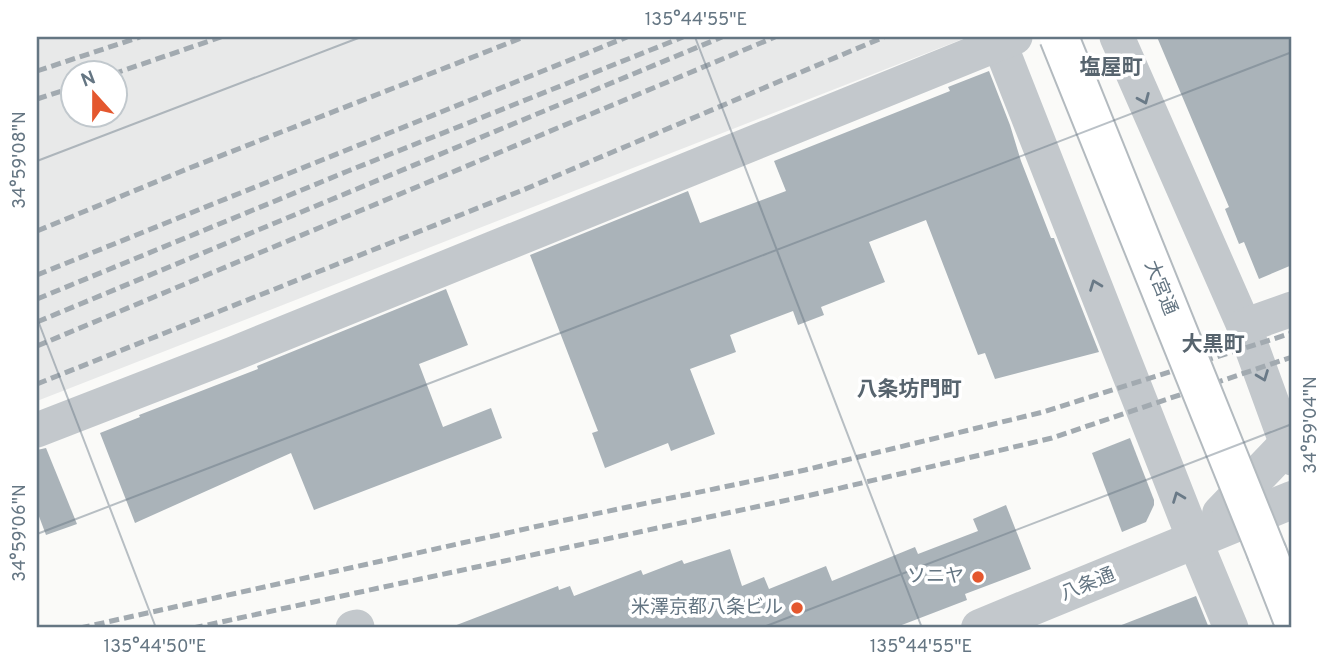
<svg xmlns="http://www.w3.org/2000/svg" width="1329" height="665" font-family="Overpass,'Noto Sans JP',sans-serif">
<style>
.built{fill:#e8e9e9;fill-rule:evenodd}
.building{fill:#aab3b9}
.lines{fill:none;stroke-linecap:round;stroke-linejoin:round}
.secondary-casing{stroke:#b3babf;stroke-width:42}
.minor{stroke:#c3c8cc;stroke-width:35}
.tertiary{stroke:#c3c8cc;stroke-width:38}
.secondary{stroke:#fff;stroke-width:38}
.rail{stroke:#a2aab0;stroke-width:5;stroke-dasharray:10 5;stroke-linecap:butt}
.secondary-bridge-casing{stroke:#b3babf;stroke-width:42;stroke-linecap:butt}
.secondary-bridge{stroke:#fff;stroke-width:38}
.oneway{stroke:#6a7a87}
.ticks{fill:none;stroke:#657683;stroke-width:2;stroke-opacity:0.45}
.poi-dot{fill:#e4572e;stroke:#fff;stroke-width:2.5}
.labels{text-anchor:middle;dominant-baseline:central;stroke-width:7;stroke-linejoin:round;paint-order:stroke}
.street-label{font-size:19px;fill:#657683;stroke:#fff}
.poi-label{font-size:19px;fill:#657683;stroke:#fff;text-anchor:end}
.neighbourhood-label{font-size:21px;font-weight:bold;fill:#57646e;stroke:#fff}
.neatline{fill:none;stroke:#657683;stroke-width:2.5}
.ticks-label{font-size:18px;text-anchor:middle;fill:#657683}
</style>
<rect width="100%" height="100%" fill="#fafaf8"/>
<path class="built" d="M37,37H968L37,401ZM74,74H116V116H74Z"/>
<g class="building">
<polygon points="1157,37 1292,37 1292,265 1259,279 1244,242 1239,244 1225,209 1229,207"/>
<polygon points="989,71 1010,125 1021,161 1051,238 1054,238 1099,352 995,379 985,353 978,355 926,220 869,242 885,282 821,307 824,315 798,325 793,311 730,335 736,352 690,369 715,434 671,451 668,443 605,468 592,433 598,431 530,255 688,191 700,223 786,191 774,161 950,91 948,87"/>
<polygon points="446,289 468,345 419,364 443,427 491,408 502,438 314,510 291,453 135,523 100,433 140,417 139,415 258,369 257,366"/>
<polygon points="1130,438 1154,500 1154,505 1146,522 1122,532 1092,453"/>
<polygon points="46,448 77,524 46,535 37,511 37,450"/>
<polygon points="1006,505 1031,569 965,594 967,600 894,628 454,628 454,626 558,586 559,590 570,586 574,596 641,570 643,575 682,560 684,564 730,549 742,586 764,577 769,589 826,566 832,581 915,547 918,554 978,531 973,519"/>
<polygon points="1196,596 1209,628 1120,628 1119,626"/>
</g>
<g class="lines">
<defs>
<polyline id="secondary" points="1267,553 1292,617"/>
</defs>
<use href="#secondary" class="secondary-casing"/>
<g class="minor">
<polyline points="997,37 1195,541 1231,628"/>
<polyline points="1117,37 1244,326 1292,458"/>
<polyline points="1244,326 1292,309"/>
<polyline points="37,430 233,354 1015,37"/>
<polyline points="353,628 357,627"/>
</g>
<g class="tertiary">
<polyline points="1221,514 1287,445 1292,443"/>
<polyline points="980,628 1292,500"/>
</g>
<use href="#secondary" class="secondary"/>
<g class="rail">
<polyline points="37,71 140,37"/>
<polyline points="113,74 221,37"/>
<polyline points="37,99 74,87"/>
<polyline points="37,231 187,169 524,37"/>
<polyline points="37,275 627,37"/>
<polyline points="37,299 348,171 683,37"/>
<polyline points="37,322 722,37"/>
<polyline points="37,346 775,37"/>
<polyline points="37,384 523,190 884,37"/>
<polyline points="80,628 561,521 805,470 1043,412 1292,333"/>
<polyline points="193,628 811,495 1052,438 1292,357"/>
</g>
<defs>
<polyline id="secondary-bridge" points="1059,37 1267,553"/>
</defs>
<use href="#secondary-bridge" class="secondary-bridge-casing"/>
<use href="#secondary-bridge" class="secondary-bridge"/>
</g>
<defs><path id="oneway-chevron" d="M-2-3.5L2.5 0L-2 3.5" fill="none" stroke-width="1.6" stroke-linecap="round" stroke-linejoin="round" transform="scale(1.75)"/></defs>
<g class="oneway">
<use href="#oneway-chevron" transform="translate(1144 99) rotate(67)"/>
<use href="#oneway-chevron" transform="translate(1095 285) rotate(-111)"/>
<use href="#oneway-chevron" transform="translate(1263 376) rotate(69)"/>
<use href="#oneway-chevron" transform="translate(1178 497) rotate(-111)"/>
</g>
<path class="ticks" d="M695,37L922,628M37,161L361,37M37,318L156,628M37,534L1292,52M761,628L1292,424"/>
<g class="poi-dot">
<circle cx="978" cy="577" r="7"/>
<circle cx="797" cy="608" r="7"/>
</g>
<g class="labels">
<g class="street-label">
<text transform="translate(1160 288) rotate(68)">大宮通</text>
<text transform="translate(1088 585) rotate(-22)">八条通</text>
</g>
<g class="poi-label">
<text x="964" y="577">ソニヤ</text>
<text x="783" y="608">米澤京都八条ビル</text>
</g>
<g class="neighbourhood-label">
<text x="1111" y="68">塩屋町</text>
<text x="1213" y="345">大黒町</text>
<text x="909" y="390">八条坊門町</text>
</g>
</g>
<rect width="1329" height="665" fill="none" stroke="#ffffff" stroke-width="77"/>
<g transform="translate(94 94) rotate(339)"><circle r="33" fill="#ffffff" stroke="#c1c8cd" stroke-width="2"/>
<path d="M0-5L12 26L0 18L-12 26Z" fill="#e4572e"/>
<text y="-10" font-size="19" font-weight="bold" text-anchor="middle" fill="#657683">N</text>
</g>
<rect x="38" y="38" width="1252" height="588" class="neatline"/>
<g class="ticks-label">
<text x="696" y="25">135°44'55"E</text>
<text transform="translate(19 160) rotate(-90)" y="6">34°59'08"N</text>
<text transform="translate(1310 425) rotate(-90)" y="6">34°59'04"N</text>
<text transform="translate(19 533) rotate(-90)" y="6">34°59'06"N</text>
<text x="155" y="652">135°44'50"E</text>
<text x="921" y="652">135°44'55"E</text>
</g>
</svg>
